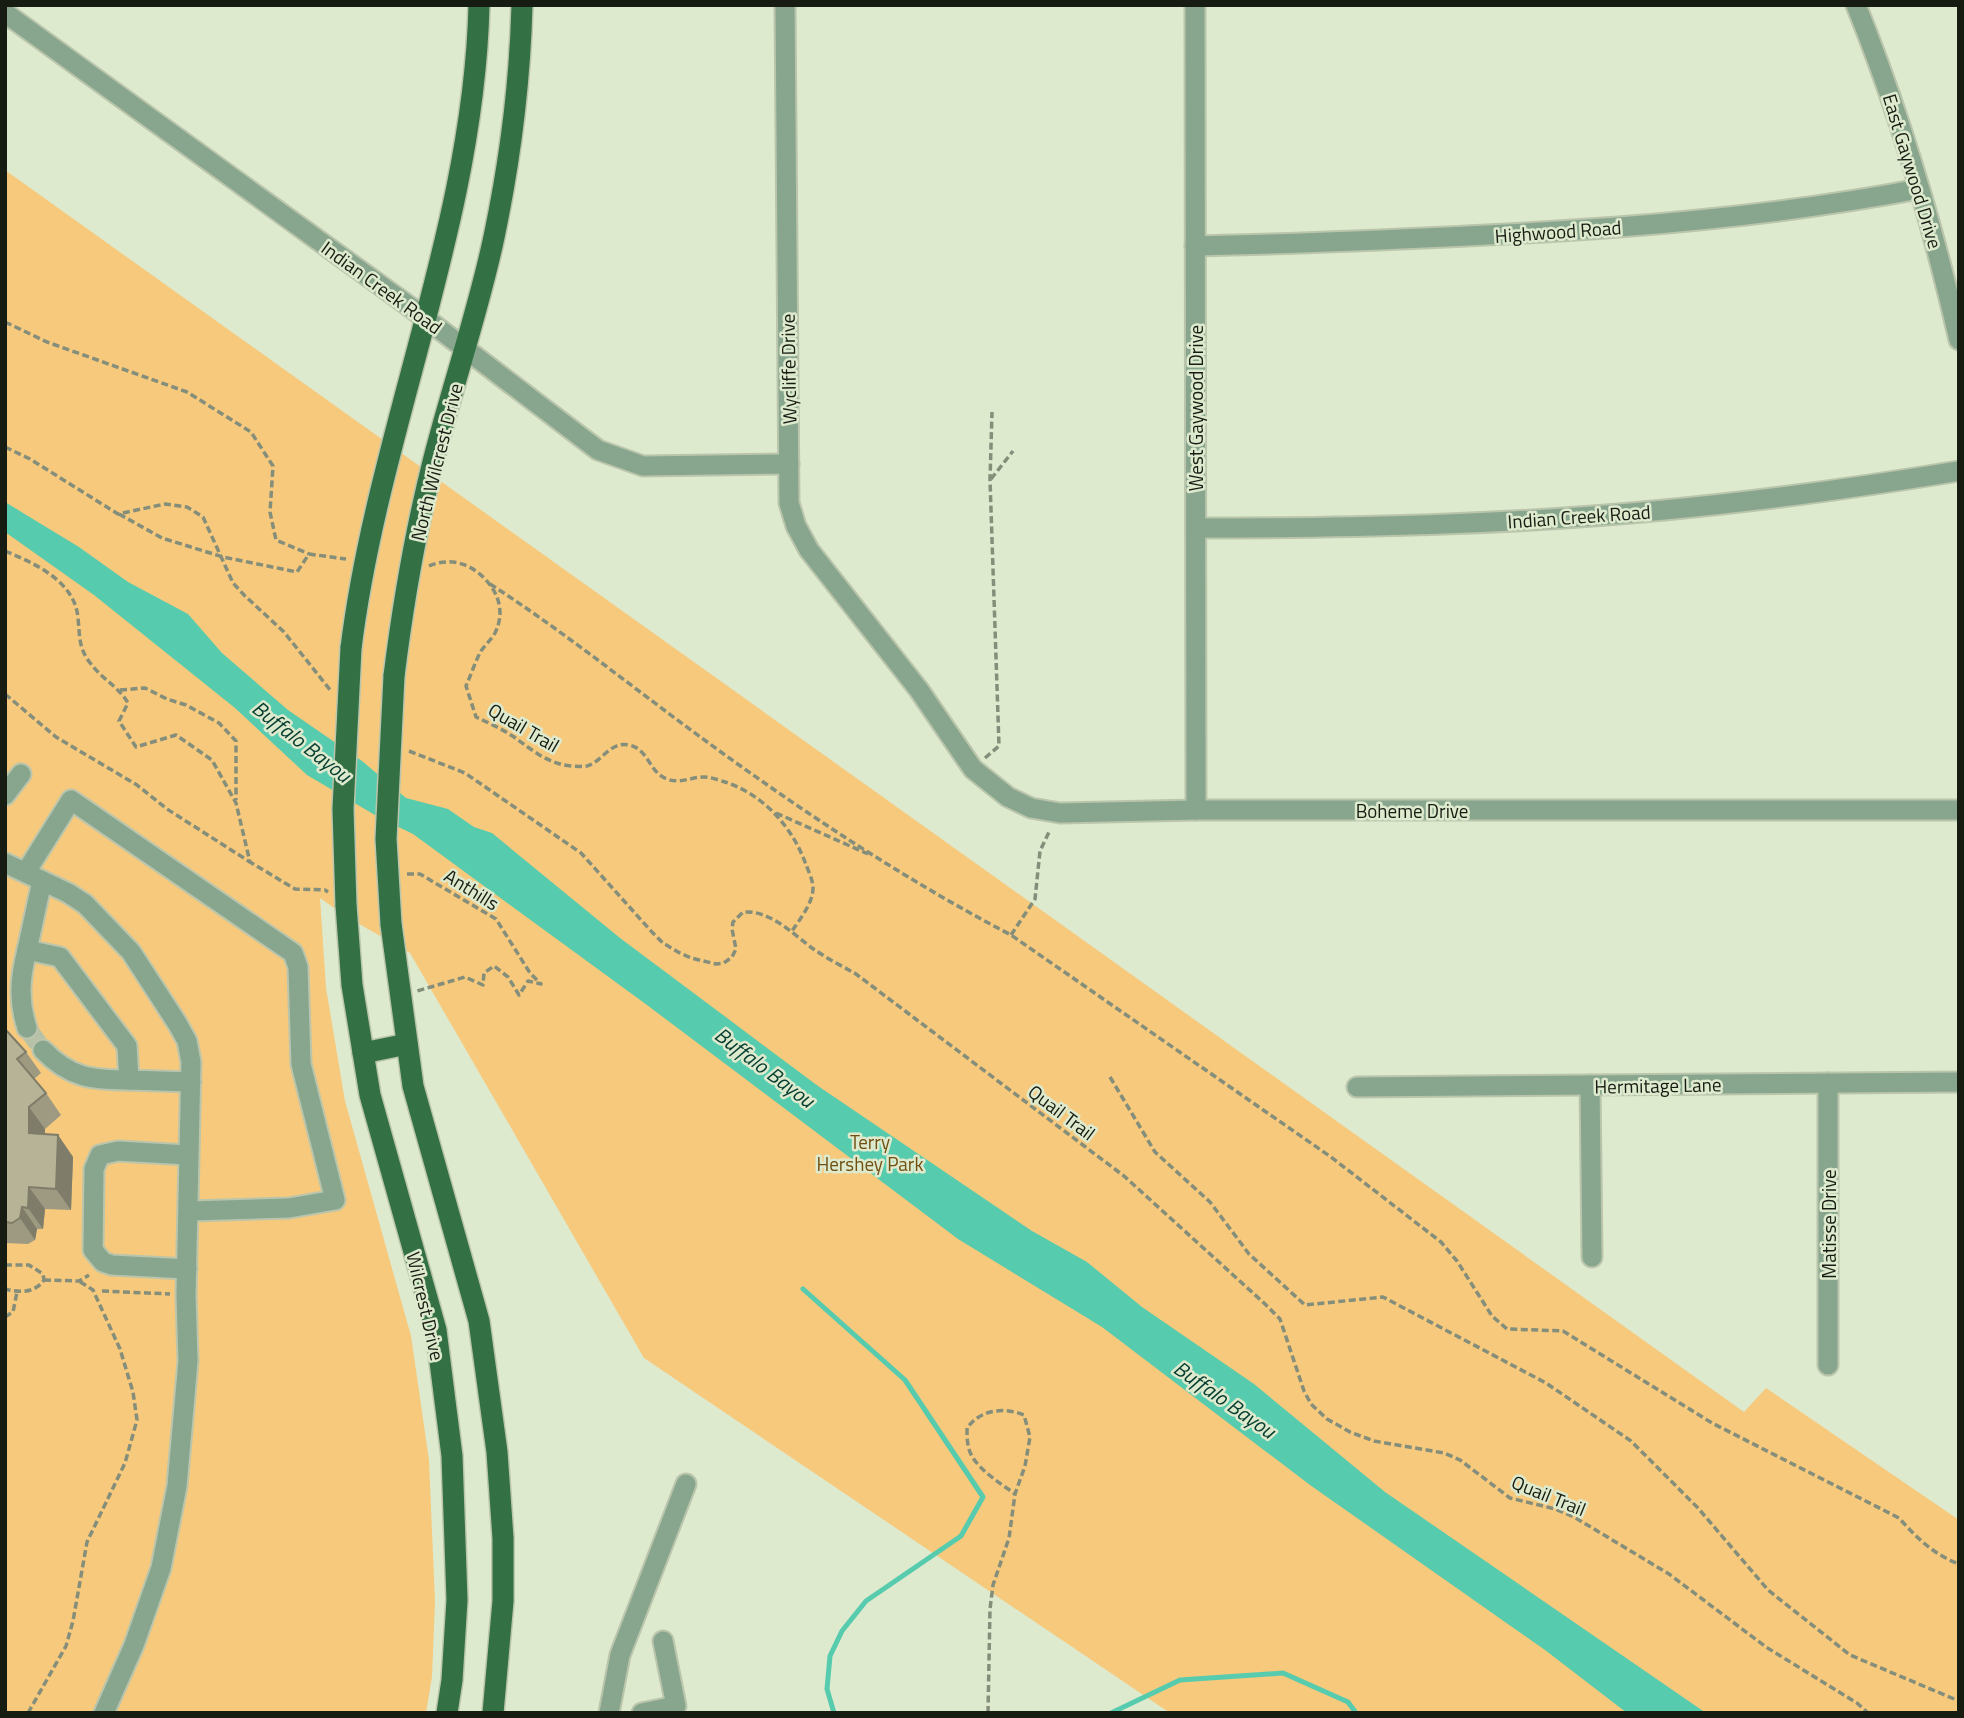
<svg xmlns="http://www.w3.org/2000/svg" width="1964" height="1718" font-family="'Titillium Web',sans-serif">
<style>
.green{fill:#f6c97c}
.water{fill:#57cbae}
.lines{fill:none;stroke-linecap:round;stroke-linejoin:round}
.stream{stroke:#57cbae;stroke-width:5}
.minor-tunnel{stroke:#b6c1a8;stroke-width:19;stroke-dasharray:19 10;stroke-linecap:butt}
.minor-casing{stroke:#bac5ac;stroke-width:23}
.major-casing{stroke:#bac5ac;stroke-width:24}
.path{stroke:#858e7a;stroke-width:3.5;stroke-dasharray:7 3.5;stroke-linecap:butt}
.minor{stroke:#87a68d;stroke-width:19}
.major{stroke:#337144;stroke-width:21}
.major-bridge-casing{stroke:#bac5ac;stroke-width:24;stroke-linecap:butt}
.major-bridge{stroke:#337144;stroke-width:21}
.wall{fill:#9d9a81}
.shaded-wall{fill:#7f7d69}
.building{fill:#b6b396;stroke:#7f7d69;stroke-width:2}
.labels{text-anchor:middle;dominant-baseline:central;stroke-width:5;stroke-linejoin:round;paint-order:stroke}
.street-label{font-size:19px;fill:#171c12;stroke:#deeace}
.park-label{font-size:19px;fill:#6f5011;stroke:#deeace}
.water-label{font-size:21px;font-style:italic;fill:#053c30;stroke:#deeace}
</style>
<rect width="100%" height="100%" fill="#deeace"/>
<polygon class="green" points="5,170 1744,1412 1766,1388 1959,1520 1959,1713 1170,1713 644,1358 410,953 347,917 320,898 326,988 345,1101 411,1336 429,1460 435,1601 432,1677 426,1713 5,1713"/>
<polygon class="water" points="5,502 79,547 128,582 188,614 222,653 288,710 362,761 406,798 448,809 474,827 492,833 620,938 818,1086 1032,1231 1087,1262 1142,1307 1254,1384 1385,1492 1706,1713 1627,1713 1545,1650 1310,1485 1102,1327 958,1239 647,1005 413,834 380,818 307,775 235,708 94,595 5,532"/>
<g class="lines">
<g class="stream">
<polyline points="803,1289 905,1380 983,1497 961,1536 866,1601 842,1631 830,1656 827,1689 834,1713"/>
<polyline points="1111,1713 1180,1680 1283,1673 1348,1702 1356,1713"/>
</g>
<polyline class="minor-tunnel" points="27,1028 43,1050"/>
<defs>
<g id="minor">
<polyline points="785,5 789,503 796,526 809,550 919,690 973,769 1008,797 1031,808 1060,813 1196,810 1959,810"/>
<polyline points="1195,5 1196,810"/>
<path d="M1856,5C1900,114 1933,226 1959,340"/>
<polyline points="5,13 413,309 598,450 643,466 789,464"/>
<path d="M1195,246C1292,244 1389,240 1486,235C1632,228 1776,216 1919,189"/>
<path d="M1196,528C1352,528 1508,525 1664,510C1762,501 1861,487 1959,471"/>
<polyline points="5,795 21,774"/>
<polyline points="5,863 68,893 85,904 131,952 177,1023 187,1041 191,1062 186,1295 188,1361 177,1486 161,1568 134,1645 104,1713"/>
<polyline points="26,872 71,800 293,953 298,967 301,1064 335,1200 289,1208 190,1211"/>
<polyline points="42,881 27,950 60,957 127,1046 129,1080 191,1082"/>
<path d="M27,950C20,978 18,1000 27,1028"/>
<path d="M43,1050C70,1078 92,1080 129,1080"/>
<polyline points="1828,1083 1828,1365"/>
<polyline points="1590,1085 1592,1257"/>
<polyline points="1357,1087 1959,1082"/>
<polyline points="187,1269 112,1265 103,1262 93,1250 94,1169 100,1155 118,1151 188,1155"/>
<polyline points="609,1713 620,1655 686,1484"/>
<polyline points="642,1713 676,1706 663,1641"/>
</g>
<g id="major">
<path d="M351,648C378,431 474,225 479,5"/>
<path d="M394,676C403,604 415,533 433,462C452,387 478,313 494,237C510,161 520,83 522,5"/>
<polyline points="346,905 352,985 370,1095 436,1330 452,1456 457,1600 452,1680 447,1713"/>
<polyline points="391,924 413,1086 479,1321 497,1452 503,1538 503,1601 493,1713"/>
<polyline points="363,1053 407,1044"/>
</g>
</defs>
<use href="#minor" class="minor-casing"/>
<use href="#major" class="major-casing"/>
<g class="path">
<polyline points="5,322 47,342 187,392 251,432 273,466 270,512 276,540 309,554"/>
<polyline points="5,447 30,459 118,514 165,504 187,507 203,517 233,583 245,596 284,632 331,691"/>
<polyline points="991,479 1013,451"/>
<polyline points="119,514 162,538 223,557 297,572 309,554 346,559"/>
<path d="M5,551C34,563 75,581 78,618C80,636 78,648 91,664C102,679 118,686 128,703L119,721L136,747L176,735L212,760L236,803L250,862L295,889L325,890L328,892"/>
<path d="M429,566C445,559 462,561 476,571C496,586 507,609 495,633C491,640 485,645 481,651C475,662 471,675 466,686L476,717C489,723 502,729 514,737C528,747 542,759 560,764C566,766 580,767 587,766C602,762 610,741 629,745C649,749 649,773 667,779C680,784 691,777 704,777C710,777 719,780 725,782C762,794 791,825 805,862C808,870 813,880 813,888C813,903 800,919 792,931"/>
<path d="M490,584C566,633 637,691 710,744C806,814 906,880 1011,935L1331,1157L1441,1242L1457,1261L1492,1316L1507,1329L1563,1331L1712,1423L1899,1518C1916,1537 1934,1555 1959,1564"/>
<polyline points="120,690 145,688 167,699 186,705 219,723 236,741 236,800"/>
<polyline points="5,694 56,737 137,785 167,809 250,862"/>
<path d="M409,751L465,773L581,853L651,931L663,943L678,952L691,958L716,964L724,963L732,957L736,949L732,929L733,922L743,912C770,910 792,933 812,948C826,958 842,966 856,974L1124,1176L1264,1303L1280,1319L1304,1391L1311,1404L1327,1419L1350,1432L1374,1441L1444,1453L1460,1460L1510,1498L1555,1509L1574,1517L1669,1574L1766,1647L1857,1703L1868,1713"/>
<polyline points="985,758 999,746 990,480 992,412"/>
<polyline points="776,813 868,854"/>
<polyline points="407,874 420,874 496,919 530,973 541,984 528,981 519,995 508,977 494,966 484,973 483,985 465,977 417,991"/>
<polyline points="1011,935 1035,899 1040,851 1050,830"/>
<polyline points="1110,1077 1155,1152 1210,1202 1249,1254 1305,1305 1383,1297 1546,1383 1631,1441 1698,1508 1768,1590 1850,1655 1959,1701"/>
<path d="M5,1265H29L43,1274L44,1280C35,1293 20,1293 5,1289"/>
<polyline points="44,1280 79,1281 89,1275"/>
<polyline points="102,1291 170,1294"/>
<polyline points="5,1317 13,1312 17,1292"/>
<polyline points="28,1713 66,1646 73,1621 87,1542 125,1463 137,1420 133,1392 120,1349 93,1290 79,1281"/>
<path d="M988,1713L990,1609L993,1585L1009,1538L1015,1494L1025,1466L1030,1437L1024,1415C1004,1407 981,1409 967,1428C967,1433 967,1440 968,1445C971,1466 999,1482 1015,1494"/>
</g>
<use href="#minor" class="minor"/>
<use href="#major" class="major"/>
<defs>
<g id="major-bridge">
<polyline points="346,905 343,809 351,648"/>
<polyline points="391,924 386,839 394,676"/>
</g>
</defs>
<use href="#major-bridge" class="major-bridge-casing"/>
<use href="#major-bridge" class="major-bridge"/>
</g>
<polygon class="wall" points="5,1029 26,1052 41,1073 34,1079 46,1093 61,1115 45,1129 45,1134 58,1135 73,1157 71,1210 45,1209 43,1229 37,1229 35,1240 28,1244 5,1243"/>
<g class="shaded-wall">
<polygon points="29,1107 45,1129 44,1154 29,1133"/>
<polygon points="58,1135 73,1157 71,1210 56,1189"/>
<polygon points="29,1187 45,1209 43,1229 28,1208"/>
<polygon points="22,1207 37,1229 35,1240 20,1218"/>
</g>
<polygon class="building" points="5,1029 26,1052 17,1059 46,1093 29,1107 29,1133 58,1135 56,1189 29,1187 28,1208 22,1207 20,1218 12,1223 5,1222"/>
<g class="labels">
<g class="street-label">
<text transform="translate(1913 171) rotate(73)">East Gaywood Drive</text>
<text transform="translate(1558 231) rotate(-4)">Highwood Road</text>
<text transform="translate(382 287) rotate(36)">Indian Creek Road</text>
<text transform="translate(788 369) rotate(-91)">Wycliffe Drive</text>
<text transform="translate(1195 408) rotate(-90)">West Gaywood Drive</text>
<text transform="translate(436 462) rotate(-76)">North Wilcrest Drive</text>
<text transform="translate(1579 516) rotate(-4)">Indian Creek Road</text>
<text transform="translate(524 727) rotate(30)">Quail Trail</text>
<text x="1412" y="810">Boheme Drive</text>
<text transform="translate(472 889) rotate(32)">Anthills</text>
<text transform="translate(1658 1085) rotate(-1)">Hermitage Lane</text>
<text transform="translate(1062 1112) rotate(37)">Quail Trail</text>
<text transform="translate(1828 1224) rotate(-90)">Matisse Drive</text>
<text transform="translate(426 1306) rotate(77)">Wilcrest Drive</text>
<text transform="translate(1549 1495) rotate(22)">Quail Trail</text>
</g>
<g class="park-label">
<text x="870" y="1141">Terry<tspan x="870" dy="22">Hershey Park</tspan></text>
</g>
<g class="water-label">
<text transform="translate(302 741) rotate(38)">Buffalo Bayou</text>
<text transform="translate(765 1067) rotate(37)">Buffalo Bayou</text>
<text transform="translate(1225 1399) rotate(35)">Buffalo Bayou</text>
</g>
</g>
<rect width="1964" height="1718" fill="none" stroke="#171c12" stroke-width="14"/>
</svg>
